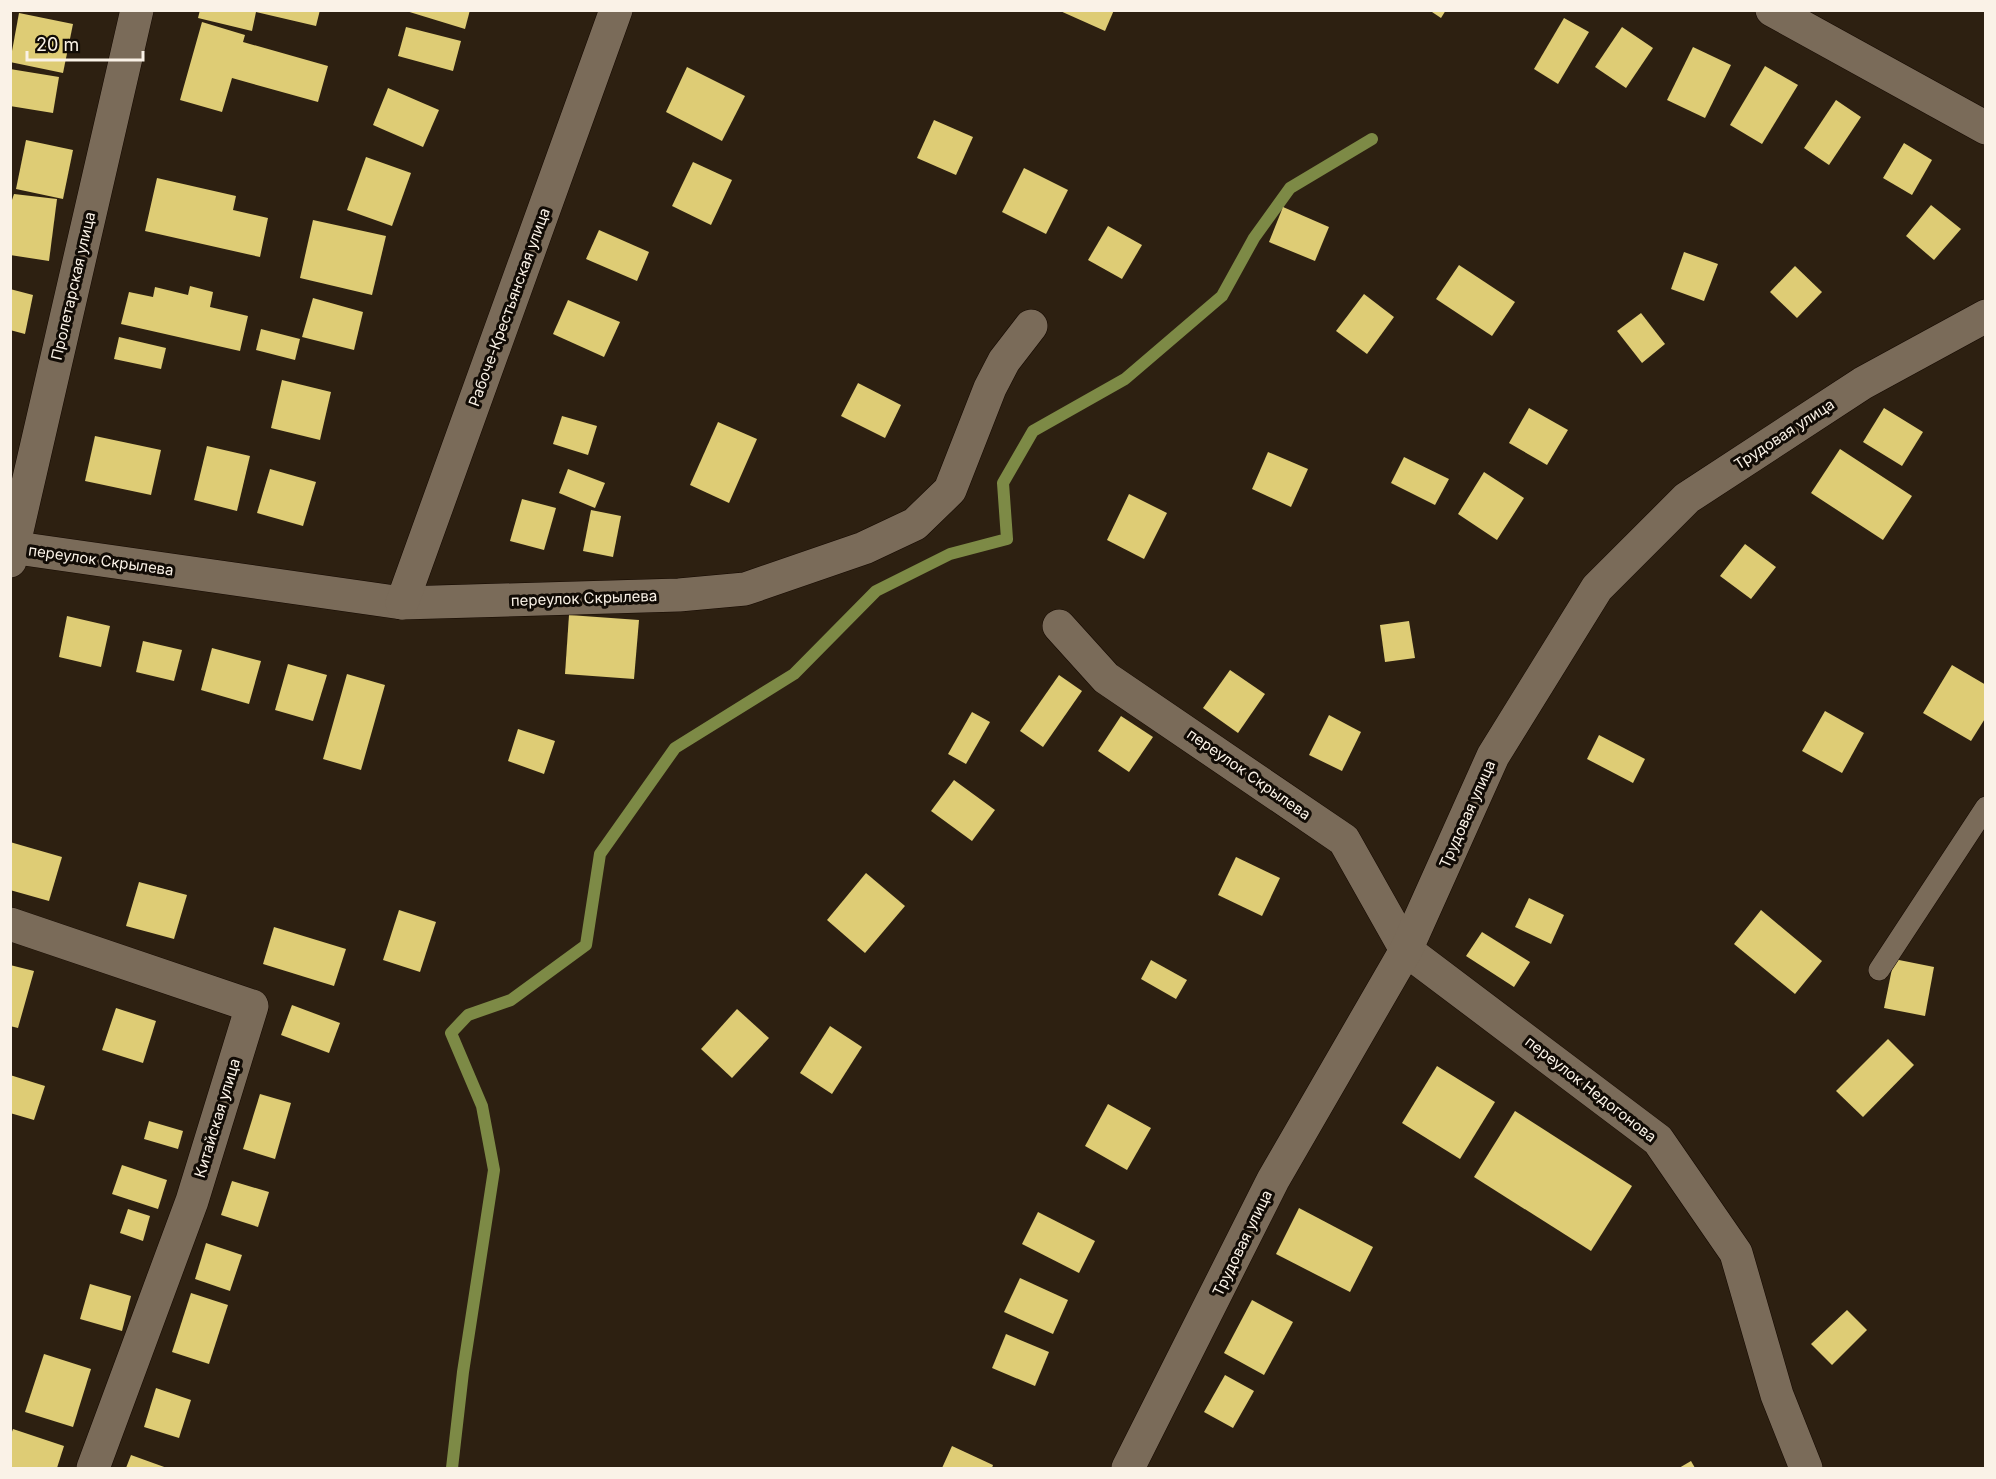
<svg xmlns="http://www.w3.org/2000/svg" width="1996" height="1479" font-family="Inter,sans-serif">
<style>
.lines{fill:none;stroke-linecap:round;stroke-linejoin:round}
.stream{stroke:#7d8a46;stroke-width:12}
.building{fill:#decc75}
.lane-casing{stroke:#150900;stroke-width:22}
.street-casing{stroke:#150900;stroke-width:34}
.lane{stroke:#7a6b59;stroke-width:21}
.street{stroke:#7a6b59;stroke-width:33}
.labels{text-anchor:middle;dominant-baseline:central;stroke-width:6;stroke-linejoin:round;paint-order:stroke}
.street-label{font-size:15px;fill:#faf2e7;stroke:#110b05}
</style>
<rect width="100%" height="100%" fill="#2d2011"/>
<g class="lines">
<polyline class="stream" points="452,1468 463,1372 494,1170 482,1106 451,1033 468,1015 511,1000 586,945 600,854 675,748 794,674 876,591 950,554 1007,539 1003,483 1033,431 1125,379 1222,296 1254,238 1290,188 1372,139"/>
</g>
<g class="building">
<polygon points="200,10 320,10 316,26 256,12 252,31 198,18"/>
<polygon points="403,10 470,10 465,29"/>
<polygon points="1058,10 1114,10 1105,31"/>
<polygon points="1429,10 1446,10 1441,18"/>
<polygon points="19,13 73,24 63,73 10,62"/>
<polygon points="1564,18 1589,32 1558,84 1534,69"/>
<polygon points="202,22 245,35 243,42 328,66 318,102 232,78 222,112 180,100"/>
<polygon points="406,27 461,41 453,71 398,56"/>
<polygon points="1622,27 1653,48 1626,88 1595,67"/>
<polygon points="1693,47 1731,65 1705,118 1667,100"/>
<polygon points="1765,66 1798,85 1762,144 1730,125"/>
<polygon points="687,67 745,96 722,141 666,112"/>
<polygon points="10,69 59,77 53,113 10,106"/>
<polygon points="388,88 439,110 423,147 373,125"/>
<polygon points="1836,100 1861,117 1829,165 1804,148"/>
<polygon points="934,120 973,137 956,175 917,158"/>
<polygon points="26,140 73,150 63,199 16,189"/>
<polygon points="1904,143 1932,160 1912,195 1883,178"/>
<polygon points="366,157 411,173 392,226 347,210"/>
<polygon points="693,162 732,180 711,225 672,206"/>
<polygon points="1024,168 1068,190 1046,234 1002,212"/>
<polygon points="157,178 236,196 233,210 268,218 260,257 145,231"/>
<polygon points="14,194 57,199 49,261 10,255 10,206"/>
<polygon points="1931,205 1961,229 1934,260 1906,236"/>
<polygon points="1283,207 1329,227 1315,261 1269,242"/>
<polygon points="313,220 386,236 372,295 300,278"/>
<polygon points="1108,226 1142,245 1122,279 1088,260"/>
<polygon points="599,230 649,252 637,281 586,259"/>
<polygon points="1684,252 1718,264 1704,301 1671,289"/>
<polygon points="1459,265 1515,302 1492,336 1436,299"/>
<polygon points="1795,266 1822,292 1797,318 1770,292"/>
<polygon points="190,286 213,292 210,307 248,316 240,351 121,324 129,292 153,297 155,287 188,295"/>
<polygon points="10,289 33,295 25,334 10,330"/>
<polygon points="1364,294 1394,317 1367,354 1336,331"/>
<polygon points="313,298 363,312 354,350 302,337"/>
<polygon points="568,300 620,322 604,357 553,334"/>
<polygon points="1641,313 1665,344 1642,363 1617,331"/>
<polygon points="261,329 300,339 295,360 256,350"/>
<polygon points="119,337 166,348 161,369 114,359"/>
<polygon points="282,380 331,392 320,440 271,428"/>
<polygon points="858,383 901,405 885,438 841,416"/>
<polygon points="1529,408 1568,430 1547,465 1509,443"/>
<polygon points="1884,408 1923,432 1902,466 1863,442"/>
<polygon points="562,416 597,426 588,455 553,444"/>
<polygon points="718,422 757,439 729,503 690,485"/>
<polygon points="95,436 161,450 151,495 85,481"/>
<polygon points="207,446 250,456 237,511 194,500"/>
<polygon points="1840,449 1912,496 1883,540 1811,493"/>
<polygon points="1268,452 1308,469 1291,507 1252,489"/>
<polygon points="1404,457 1449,479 1435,505 1391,483"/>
<polygon points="270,469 316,482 303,526 257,513"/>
<polygon points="568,469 605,483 595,508 559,493"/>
<polygon points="1484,472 1524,498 1497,540 1458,514"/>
<polygon points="1129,494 1167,513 1144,559 1107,540"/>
<polygon points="522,499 556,508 544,550 510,541"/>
<polygon points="591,510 621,516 613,557 583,551"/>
<polygon points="1745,544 1776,567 1751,599 1720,576"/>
<polygon points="569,615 639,620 634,679 565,674"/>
<polygon points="67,616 110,626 101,667 59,657"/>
<polygon points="1409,621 1415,658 1385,662 1380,625"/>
<polygon points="143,641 182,650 174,681 136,672"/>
<polygon points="212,648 261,661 249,704 201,690"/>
<polygon points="288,664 327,675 313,721 275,710"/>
<polygon points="1952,665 1986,685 1986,717 1971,741 1923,713"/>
<polygon points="1230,670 1265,694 1238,733 1203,708"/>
<polygon points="347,674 385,685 361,770 323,759"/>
<polygon points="1059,675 1082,691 1043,747 1020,731"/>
<polygon points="1825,711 1864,733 1842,773 1802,751"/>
<polygon points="972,712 990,722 966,764 948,754"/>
<polygon points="1329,715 1361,732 1342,771 1309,755"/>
<polygon points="1121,716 1153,737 1129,772 1098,751"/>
<polygon points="518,729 555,741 544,774 508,761"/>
<polygon points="1599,735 1645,759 1633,783 1587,759"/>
<polygon points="954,780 995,810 972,841 931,811"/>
<polygon points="10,842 62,857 49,901 10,890"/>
<polygon points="1236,857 1280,878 1262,916 1218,895"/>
<polygon points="866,873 905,906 865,953 827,920"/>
<polygon points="139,882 187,895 174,939 126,926"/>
<polygon points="1529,898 1564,915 1551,944 1515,927"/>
<polygon points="399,910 436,922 420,972 383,960"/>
<polygon points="1761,910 1822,961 1795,994 1734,944"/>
<polygon points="274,927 346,949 334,986 263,964"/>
<polygon points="1482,932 1530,962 1514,987 1466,956"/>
<polygon points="1894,959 1934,967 1925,1016 1884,1008"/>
<polygon points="1151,960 1187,980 1176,999 1141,979"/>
<polygon points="10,965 34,971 18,1028 10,1026"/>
<polygon points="292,1005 340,1023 329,1053 281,1035"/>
<polygon points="116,1008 156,1021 143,1063 102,1050"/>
<polygon points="737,1009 769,1038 732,1078 701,1049"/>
<polygon points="830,1026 862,1047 832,1094 800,1073"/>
<polygon points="1888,1039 1914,1065 1863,1117 1836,1091"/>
<polygon points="1437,1066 1495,1102 1460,1159 1402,1123"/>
<polygon points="10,1075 45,1086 34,1120 10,1113"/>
<polygon points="260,1094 291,1103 275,1159 243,1149"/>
<polygon points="1108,1104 1151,1128 1127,1170 1085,1146"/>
<polygon points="1515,1111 1632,1186 1591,1251 1474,1177"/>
<polygon points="149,1121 183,1131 178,1149 144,1139"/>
<polygon points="122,1165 167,1180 158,1209 112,1194"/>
<polygon points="232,1181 269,1192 258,1227 221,1215"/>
<polygon points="1299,1208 1373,1247 1350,1292 1276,1254"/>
<polygon points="128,1209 150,1216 143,1241 120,1233"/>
<polygon points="1038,1212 1095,1241 1079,1273 1022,1244"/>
<polygon points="206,1243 242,1255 230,1291 195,1279"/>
<polygon points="1020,1278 1068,1300 1053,1334 1004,1312"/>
<polygon points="90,1284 131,1296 122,1331 80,1319"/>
<polygon points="191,1293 228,1305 209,1364 172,1352"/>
<polygon points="1252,1300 1293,1322 1264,1375 1224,1353"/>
<polygon points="1847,1310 1867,1330 1832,1365 1811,1344"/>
<polygon points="1006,1334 1049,1352 1035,1386 992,1368"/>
<polygon points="44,1354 91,1369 73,1427 25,1412"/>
<polygon points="1225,1375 1254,1391 1233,1428 1204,1412"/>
<polygon points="156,1388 191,1400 179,1438 144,1427"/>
<polygon points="13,1429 64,1446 57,1468 10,1468 10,1437"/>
<polygon points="952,1446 993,1465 992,1468 942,1468"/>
<polygon points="131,1455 167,1468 126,1468"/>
<polygon points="1691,1461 1695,1468 1679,1468"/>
</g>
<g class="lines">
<defs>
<polyline id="lane" points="1879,970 1986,807"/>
<g id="street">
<polyline points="1772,10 1986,128"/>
<polyline points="10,547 402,603 679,595 745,589 864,548 915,524 950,490 990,388 1004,361 1031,326"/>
<polyline points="10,561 137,10"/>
<polyline points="402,603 616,10"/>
<polyline points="1059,626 1106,678 1344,840 1406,950 1658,1140 1736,1253 1777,1395 1806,1468"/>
<polyline points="10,924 252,1006 192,1201 93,1468"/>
<polyline points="1128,1468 1273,1180 1406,950 1493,756 1597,588 1687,498 1863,383 1986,316"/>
</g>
</defs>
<use href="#lane" class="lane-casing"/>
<use href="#street" class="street-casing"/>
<use href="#lane" class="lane"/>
<use href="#street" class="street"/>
</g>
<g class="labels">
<g class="street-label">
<text transform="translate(73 286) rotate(-77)">Пролетарская улица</text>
<text transform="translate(509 307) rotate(-70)">Рабоче-Крестьянская улица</text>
<text transform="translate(1784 434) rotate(-33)">Трудовая улица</text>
<text transform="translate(101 560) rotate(8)">переулок Скрылева</text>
<text transform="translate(584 598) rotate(-2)">переулок Скрылева</text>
<text transform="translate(1249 774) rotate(35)">переулок Скрылева</text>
<text transform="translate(1467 814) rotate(-66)">Трудовая улица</text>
<text transform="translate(1591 1089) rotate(38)">переулок Недогонова</text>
<text transform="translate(217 1118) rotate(-73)">Китайская улица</text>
<text transform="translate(1242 1243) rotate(-64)">Трудовая улица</text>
</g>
</g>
<rect width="1996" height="1479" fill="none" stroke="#faf2e7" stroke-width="24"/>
<path d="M27 51v9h116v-9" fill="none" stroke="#faf2e7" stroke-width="3"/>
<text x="36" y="51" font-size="18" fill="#faf2e7" stroke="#110b05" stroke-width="4.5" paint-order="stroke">20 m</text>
</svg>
